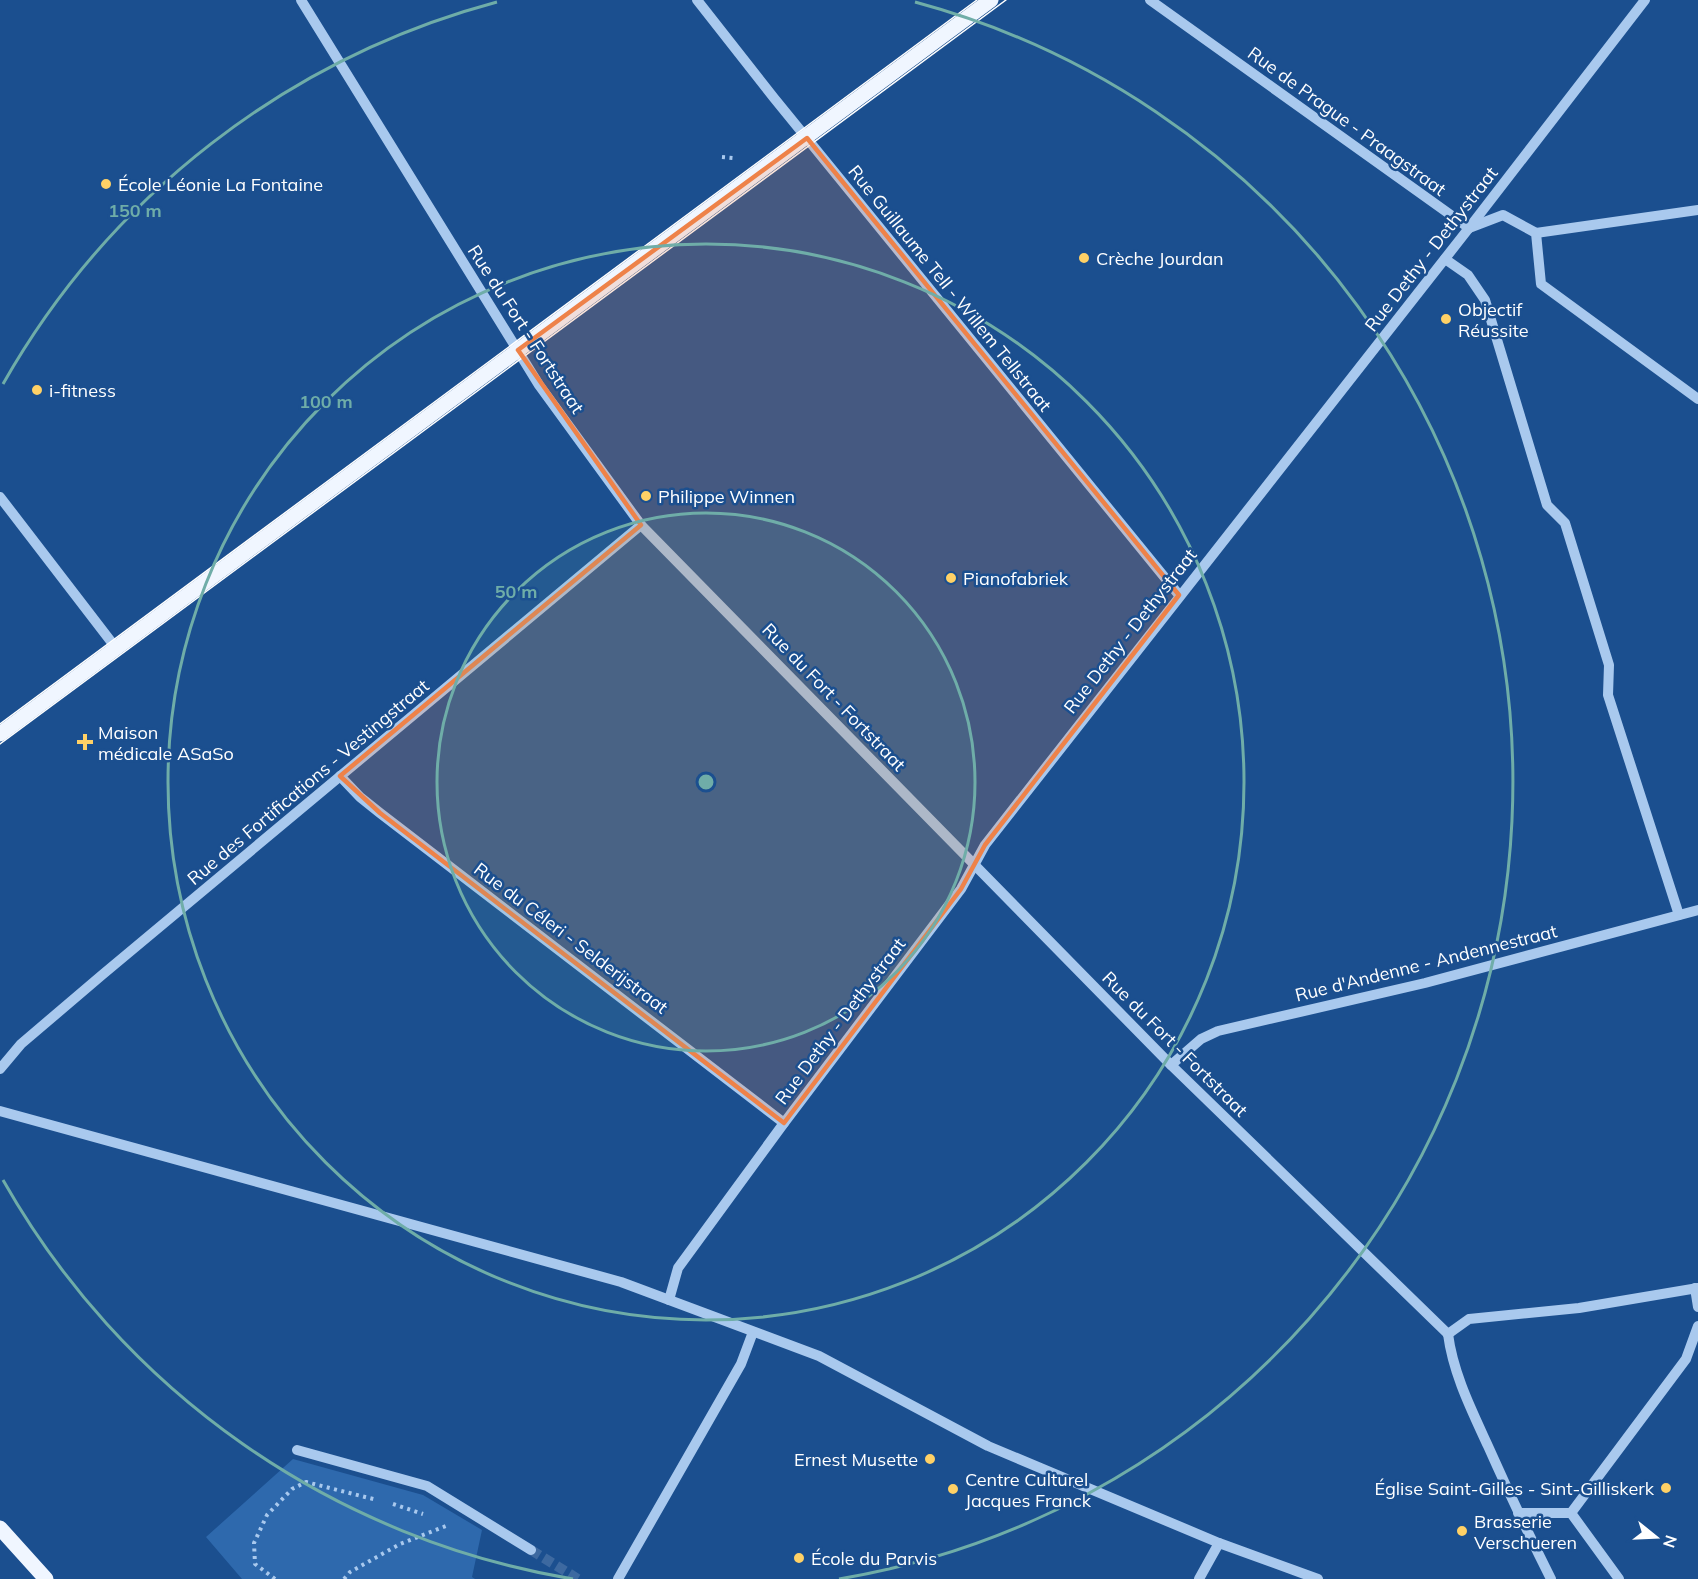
<svg xmlns="http://www.w3.org/2000/svg" width="1698" height="1579" font-family="Mulish,sans-serif">
<style>
.green{fill:#2e69ad}
.lines{fill:none;stroke-linecap:round;stroke-linejoin:round}
.minor-tunnel{stroke:#3d69a0;stroke-width:10;stroke-dasharray:10 5;stroke-linecap:butt}
.path{stroke:#a9c9ee;stroke-width:4;stroke-dasharray:3 4.5;stroke-linecap:butt}
.minor{stroke:#a9c9ee;stroke-width:10}
.major{stroke:#f0f6ff;stroke-width:15}
.tram{stroke:#fff;stroke-width:1.5}
.marked{fill:#ee8249;fill-opacity:0.2;stroke:#ee8249;stroke-width:4.5;stroke-linejoin:round}
.ring{fill:none;stroke:#6fada8;stroke-width:3}
.poi-dot{fill:#ffd166;stroke:#1b4f8f;stroke-width:2}
.labels{text-anchor:middle;dominant-baseline:central;stroke-width:5;stroke-linejoin:round;paint-order:stroke}
.street-label{font-size:18px;fill:#fff;stroke:#1b4f8f}
.poi-label{font-size:18px;fill:#fff;stroke:#1b4f8f;text-anchor:start}
.centre{fill:#6fada8;stroke:#1b4f8f;stroke-width:3}
.ring-label{font-size:18px;text-anchor:middle;font-weight:bold;fill:#6fada8;stroke:#1b4f8f;stroke-width:5;stroke-linejoin:round;paint-order:stroke}
</style>
<rect width="100%" height="100%" fill="#1b4f8f"/>
<polygon class="green" points="293,1459 423,1495 482,1530 472,1577 475,1579 242,1579 206,1537"/>
<g class="lines">
<polyline class="minor-tunnel" points="531,1550 578,1579"/>
<g class="path">
<polyline points="722,157 733,158"/>
<polyline points="393,1504 423,1514"/>
<polyline points="275,1579 255,1564 254,1543 267,1515 292,1489 306,1482 377,1500"/>
<polyline points="344,1579 350,1572 400,1544 446,1526"/>
</g>
<g class="minor">
<polyline points="301,0 539,385 641,525 1171,1065 1448,1334"/>
<polyline points="697,0 774,98 1179,595"/>
<polyline points="1150,0 1469,228"/>
<polyline points="1469,228 1503,215 1536,233 1541,284 1698,399"/>
<polyline points="1536,233 1698,210"/>
<polyline points="1445,259 1468,275 1485,300 1547,505 1565,523 1609,665 1608,695 1679,915"/>
<polyline points="0,497 116,648"/>
<polyline points="340,776 360,797 380,813 784,1123"/>
<polyline points="1171,1065 1201,1039 1218,1031 1425,983 1698,910"/>
<polyline points="0,1069 21,1044 102,975 641,525"/>
<polyline points="0,1111 621,1282 819,1356 988,1446 1219,1543 1318,1579"/>
<polyline points="1695,1288 1698,1307"/>
<polyline points="669,1300 678,1268 784,1123 961,889 985,845 1469,228 1645,0"/>
<path d="M1448,1334C1453,1373 1471,1409 1488,1446C1508,1491 1529,1535 1551,1579"/>
<polyline points="1448,1334 1469,1319 1579,1308 1698,1288"/>
<polyline points="297,1450 427,1486 531,1550"/>
<polyline points="1518,1513 1571,1513"/>
<polyline points="618,1579 741,1364 753,1332"/>
<polyline points="1199,1579 1219,1543"/>
<polyline points="1619,1579 1571,1513 1686,1359 1698,1326"/>
</g>
<g class="major">
<polyline points="0,734 991,0"/>
<polyline points="0,1528 46,1579"/>
</g>
<g class="tram">
<polyline points="0,724 977,0"/>
<polyline points="0,744 1006,0"/>
</g>
</g>
<path class="marked" d="M807,138L1179,595L985,845L961,889L784,1123L380,813L340,776L641,525L518,350Z"/>
<circle cx="706" cy="782" r="269" fill="#6fada8" fill-opacity=".12"/>
<g class="ring">
<circle cx="706" cy="782" r="269"/>
<circle cx="706" cy="782" r="538"/>
<path d="M573 1579A808 808 0 0 1 3 1180M3 384A808 808 0 0 1 497 2M915 2A808 808 0 0 1 839 1579"/>
</g>
<g class="poi-dot">
<circle cx="106" cy="184" r="6"/>
<circle cx="1084" cy="258" r="6"/>
<circle cx="1446" cy="319" r="6"/>
<circle cx="37" cy="390" r="6"/>
<circle cx="646" cy="496" r="6"/>
<circle cx="951" cy="578" r="6"/>
<path d="M82 733h6v6h6v6h-6v6h-6v-6h-6v-6h6z"/>
<circle cx="930" cy="1459" r="6"/>
<circle cx="1666" cy="1488" r="6"/>
<circle cx="953" cy="1489" r="6"/>
<circle cx="1462" cy="1531" r="6"/>
<circle cx="799" cy="1558" r="6"/>
</g>
<g class="labels">
<g class="street-label">
<text transform="translate(1347 121) rotate(36)">Rue de Prague - Praagstraat</text>
<text transform="translate(1431 249) rotate(-52)">Rue Dethy - Dethystraat</text>
<text transform="translate(950 288) rotate(51)">Rue Guillaume Tell - Willem Tellstraat</text>
<text transform="translate(526 329) rotate(57)">Rue du Fort - Fortstraat</text>
<text transform="translate(1130 631) rotate(-52)">Rue Dethy - Dethystraat</text>
<text transform="translate(834 697) rotate(46)">Rue du Fort - Fortstraat</text>
<text transform="translate(308 782) rotate(-40)">Rue des Fortifications - Vestingstraat</text>
<text transform="translate(571 938) rotate(37)">Rue du Céleri - Selderijstraat</text>
<text transform="translate(1426 963) rotate(-14)">Rue d'Andenne - Andennestraat</text>
<text transform="translate(840 1021) rotate(-53)">Rue Dethy - Dethystraat</text>
<text transform="translate(1175 1044) rotate(45)">Rue du Fort - Fortstraat</text>
</g>
<g class="poi-label">
<text x="118" y="184">École Léonie La Fontaine</text>
<text x="1096" y="258">Crèche Jourdan</text>
<text x="1458" y="309">Objectif<tspan x="1458" dy="21">Réussite</tspan></text>
<text x="49" y="390">i-fitness</text>
<text x="658" y="496">Philippe Winnen</text>
<text x="963" y="578">Pianofabriek</text>
<text x="98" y="732">Maison<tspan x="98" dy="21">médicale ASaSo</tspan></text>
<text x="918" y="1459" text-anchor="end">Ernest Musette</text>
<text x="965" y="1479">Centre Culturel<tspan x="965" dy="21">Jacques Franck</tspan></text>
<text x="1654" y="1488" text-anchor="end">Église Saint-Gilles - Sint-Gilliskerk</text>
<text x="1474" y="1521">Brasserie<tspan x="1474" dy="21">Verschueren</tspan></text>
<text x="811" y="1558">École du Parvis</text>
</g>
</g>
<circle cx="706" cy="782" r="9" class="centre"/>
<g class="ring-label">
<text x="135" y="217">150 m</text>
<text x="326" y="408">100 m</text>
<text x="516" y="598">50 m</text>
</g>
<g transform="translate(1656 1537) rotate(108)" stroke="#1b4f8f" stroke-width="4.5" paint-order="stroke">
<path d="M0-4.5L10 22L0 15L-10 22Z" fill="#ffffff"/>
<text y="-9" font-size="16" font-weight="bold" text-anchor="middle" fill="#ffffff">N</text>
</g>
</svg>
